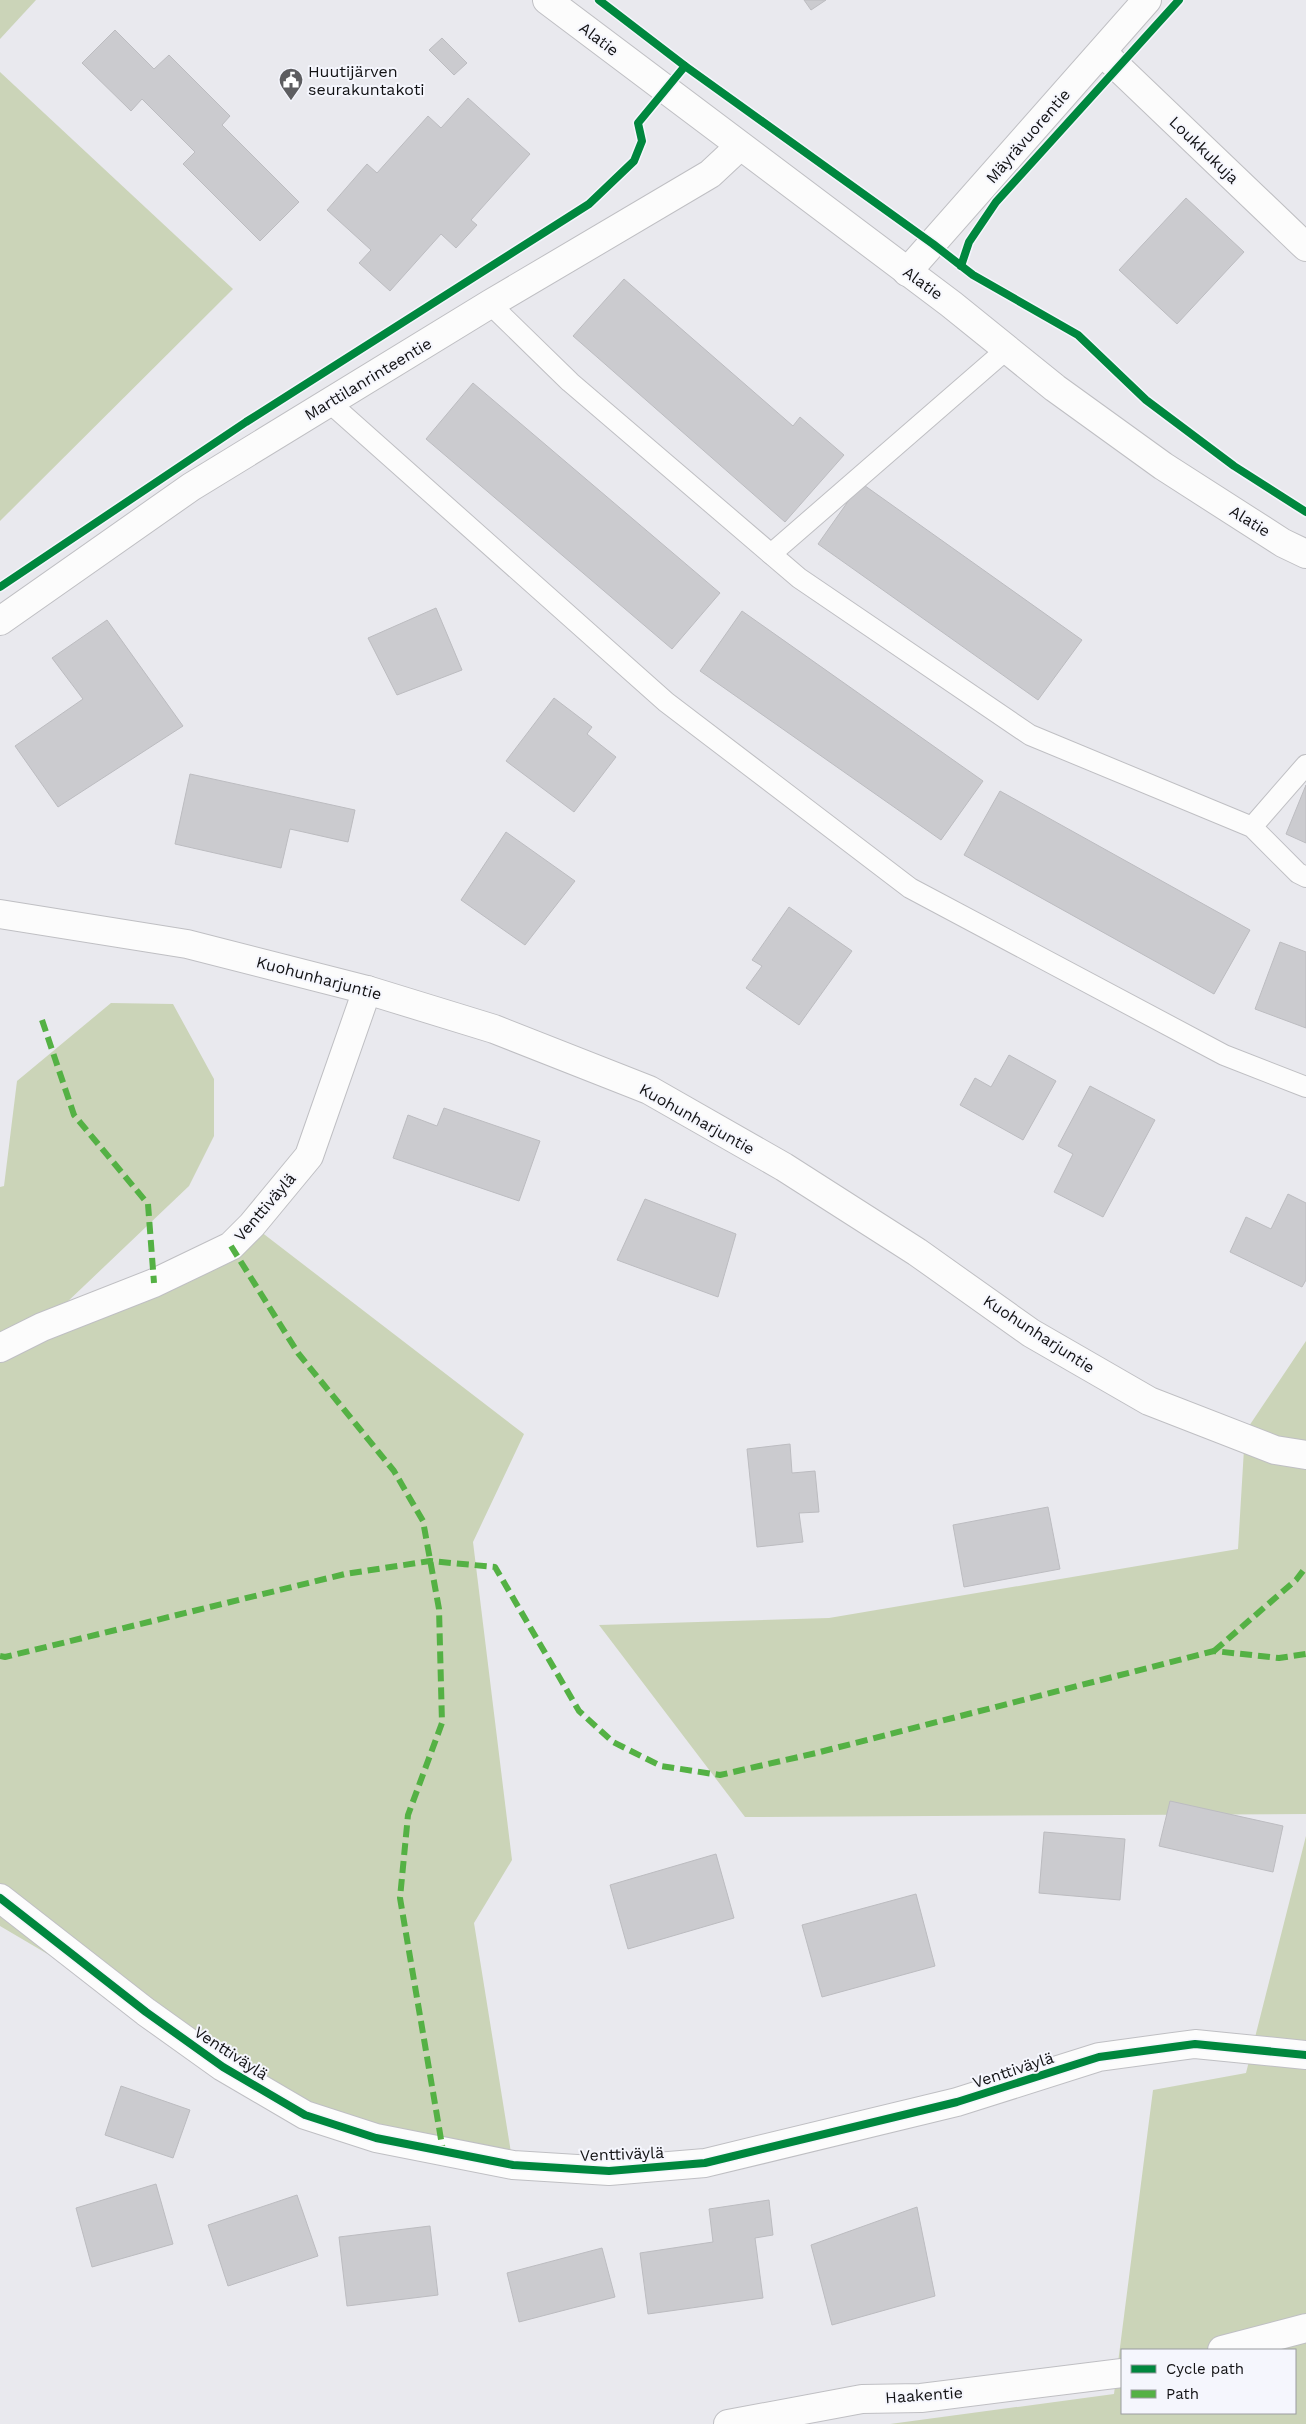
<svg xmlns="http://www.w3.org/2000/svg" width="1306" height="2424" font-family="'Work Sans',sans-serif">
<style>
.green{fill:#cbd4b8;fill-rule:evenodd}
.building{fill:#cbcbcf;stroke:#bcbcc0}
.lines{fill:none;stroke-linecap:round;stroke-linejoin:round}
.lane-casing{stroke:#bfbfc3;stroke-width:22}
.street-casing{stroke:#bfbfc3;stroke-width:30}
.secondary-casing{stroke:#bfbfc3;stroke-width:30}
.lane{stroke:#fcfcfc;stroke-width:20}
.street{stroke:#fcfcfc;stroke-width:28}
.secondary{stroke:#fcfcfc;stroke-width:28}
.quiet{stroke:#54b144;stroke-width:6;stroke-dasharray:12 6;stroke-linecap:butt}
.cycleway-casing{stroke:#f5f6fd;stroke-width:11}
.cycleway{stroke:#00873e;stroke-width:8}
.labels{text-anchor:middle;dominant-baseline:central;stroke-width:4;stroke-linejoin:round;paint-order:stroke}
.street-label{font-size:16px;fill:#121214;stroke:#f5f6fd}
.poi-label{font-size:16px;fill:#121214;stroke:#f5f6fd;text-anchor:start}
</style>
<rect width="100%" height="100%" fill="#e9e9ee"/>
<g class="green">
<polygon points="0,0 36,0 0,39"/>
<polygon points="0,72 233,289 0,521"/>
<polygon points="111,1003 173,1004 214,1079 214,1136 189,1186 43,1325 252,1225 524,1434 473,1542 512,1860 474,1923 513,2165 305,2115 146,2012 0,1926 0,1187 4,1186 17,1081"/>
<polygon points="1306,1341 1306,1814 745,1817 599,1625 829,1618 1238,1549 1245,1432"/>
<path d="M1306,1836V2424H890L1114,2394L1153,2090L1246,2073ZM1122,2350H1295V2413H1122Z"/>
</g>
<g class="building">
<polygon points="804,0 826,0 811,10"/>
<polygon points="115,30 154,69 169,55 230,116 222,125 299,202 260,241 183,164 195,152 142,99 131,111 82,63"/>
<polygon points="442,38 467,63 454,75 429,50"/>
<polygon points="468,98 530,154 471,220 477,225 456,248 441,234 390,291 359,263 371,250 327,210 367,164 377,173 428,116 441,128"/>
<polygon points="1186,198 1244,252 1177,324 1119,270"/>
<polygon points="624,279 793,426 800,417 844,455 785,522 573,336"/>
<polygon points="473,383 720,593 672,649 426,439"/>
<polygon points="861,483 1082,640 1038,700 818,544"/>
<polygon points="436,608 462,670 397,695 368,638"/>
<polygon points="742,611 983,781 941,840 700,671"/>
<polygon points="107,620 183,726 58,807 15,746 83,699 52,658"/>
<polygon points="554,698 592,727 587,734 616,757 574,812 506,761"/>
<polygon points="190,774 355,810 348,842 290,829 281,868 175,844"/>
<polygon points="1306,785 1306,843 1286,834"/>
<polygon points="1000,791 1250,930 1214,994 964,855"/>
<polygon points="506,832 575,881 525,945 461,900"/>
<polygon points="789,907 852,951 799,1025 746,988 762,966 752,960"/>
<polygon points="1280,942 1306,952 1306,1028 1255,1009"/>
<polygon points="1009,1055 1056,1081 1023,1140 960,1105 975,1078 991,1087"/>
<polygon points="1090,1086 1155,1120 1103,1217 1054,1192 1073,1154 1058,1146"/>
<polygon points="444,1108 540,1141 519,1201 393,1158 408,1115 437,1126"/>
<polygon points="1288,1194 1306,1203 1306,1280 1302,1287 1230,1252 1246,1217 1271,1229"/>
<polygon points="645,1199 736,1234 718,1297 617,1260"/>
<polygon points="790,1444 792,1473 815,1471 819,1512 799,1513 803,1542 757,1547 747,1449"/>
<polygon points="1048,1507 1060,1569 964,1587 953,1525"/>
<polygon points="1170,1801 1283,1826 1273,1872 1159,1846"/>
<polygon points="1044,1832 1125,1839 1120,1900 1039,1893"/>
<polygon points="716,1854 734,1918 628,1949 610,1885"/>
<polygon points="916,1894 935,1966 822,1997 802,1925"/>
<polygon points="121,2086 190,2110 173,2158 105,2135"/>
<polygon points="156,2184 173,2244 92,2267 76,2208"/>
<polygon points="297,2195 318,2256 228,2286 208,2225"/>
<polygon points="769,2200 773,2235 755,2238 763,2298 648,2314 640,2253 713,2242 709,2209"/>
<polygon points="917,2207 935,2296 832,2325 811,2245"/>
<polygon points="430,2226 438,2295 347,2306 339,2237"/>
<polygon points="602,2248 615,2297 519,2322 507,2273"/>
</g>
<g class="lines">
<defs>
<g id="lane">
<polyline points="490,304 570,382 799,578 1030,735 1252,827 1298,873 1306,877"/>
<polyline points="330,403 666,702 910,888 1224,1055 1306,1087"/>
<polyline points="771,554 1007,349"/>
<polyline points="1252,827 1306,765"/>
</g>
<g id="street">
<polyline points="1102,52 1306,247"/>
<polyline points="907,272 1147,0"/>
<polyline points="0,621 191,487 490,304 710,174 740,146"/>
<polyline points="0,1348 42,1327 154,1283 231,1246 252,1225 309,1156 367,990"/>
<polyline points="0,1898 146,2012 223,2067 305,2115 376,2138 513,2165 609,2171 705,2163 957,2102 1099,2057 1195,2044 1306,2055"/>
<polyline points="1222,2350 1306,2328"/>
<polyline points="728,2424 862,2399 921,2398 1122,2373"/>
</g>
<g id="secondary">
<polyline points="547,0 951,304 1055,388 1163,466 1283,543 1306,554"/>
<polyline points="0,914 187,944 367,990 494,1029 649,1090 784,1167 917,1252 1031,1333 1149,1401 1275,1450 1306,1455"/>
</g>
</defs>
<use href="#lane" class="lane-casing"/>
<use href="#street" class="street-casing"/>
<use href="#secondary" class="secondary-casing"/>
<use href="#lane" class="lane"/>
<use href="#street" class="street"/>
<use href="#secondary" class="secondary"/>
<g class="quiet">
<polyline points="42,1020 74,1115 148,1204 154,1283"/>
<polyline points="231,1246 298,1353 394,1471 423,1521 439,1609 442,1723 408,1815 400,1898 443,2151"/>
<polyline points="1214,1651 1296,1580 1306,1567"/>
<polyline points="0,1656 5,1657 345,1574 430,1561 495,1567 579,1711 613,1742 661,1766 720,1775 816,1753 1214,1651 1279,1658 1306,1654"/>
</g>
<defs>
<g id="cycleway">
<polyline points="599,0 685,66 933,244 973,275 1078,335 1146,400 1234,466 1306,512"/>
<polyline points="961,266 969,242 996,202 1179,0"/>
<polyline points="0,587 246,422 589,204 634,161 642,141 638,123 685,66"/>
<polyline points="0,1898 146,2012 223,2067 305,2115 376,2138 513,2165 609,2171 705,2163 957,2102 1099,2057 1195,2044 1306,2055"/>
</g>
</defs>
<use href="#cycleway" class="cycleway-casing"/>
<use href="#cycleway" class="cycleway"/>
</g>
<defs>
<symbol id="civic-pin" viewBox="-11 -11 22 30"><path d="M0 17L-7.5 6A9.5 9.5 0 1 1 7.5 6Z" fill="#5d5d60" stroke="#f5f6fd"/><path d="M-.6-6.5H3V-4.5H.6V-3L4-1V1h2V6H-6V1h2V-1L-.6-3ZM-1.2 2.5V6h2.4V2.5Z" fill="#fff"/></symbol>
</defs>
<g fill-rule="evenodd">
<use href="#civic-pin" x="277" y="66" width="28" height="38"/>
</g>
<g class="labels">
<g class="street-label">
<text transform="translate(599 39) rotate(37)">Alatie</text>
<text transform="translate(1028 136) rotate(-49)">Mäyrävuorentie</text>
<text transform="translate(1204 150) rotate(44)">Loukkukuja</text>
<text transform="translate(923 283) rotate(36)">Alatie</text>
<text transform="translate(368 379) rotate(-31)">Marttilanrinteentie</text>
<text transform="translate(1250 521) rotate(32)">Alatie</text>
<text transform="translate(319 978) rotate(15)">Kuohunharjuntie</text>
<text transform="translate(697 1119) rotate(29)">Kuohunharjuntie</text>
<text transform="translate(265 1207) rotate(-49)">Venttiväylä</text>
<text transform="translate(1039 1334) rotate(33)">Kuohunharjuntie</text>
<text transform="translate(231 2053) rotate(33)">Venttiväylä</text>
<text transform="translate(1013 2070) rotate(-18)">Venttiväylä</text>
<text transform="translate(622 2154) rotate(-2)">Venttiväylä</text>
<text transform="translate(924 2395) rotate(-4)">Haakentie</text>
</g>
<g class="poi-label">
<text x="308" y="71">Huutijärven<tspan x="308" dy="18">seurakuntakoti</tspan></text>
</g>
</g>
<rect x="1121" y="2349" width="175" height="65" fill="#f5f6fd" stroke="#9a9ba0"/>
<rect x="1131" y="2365" width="25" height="8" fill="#00873e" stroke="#9a9ba0"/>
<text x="1166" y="2374" font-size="15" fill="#121214">Cycle path</text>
<rect x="1131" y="2390" width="25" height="8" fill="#54b144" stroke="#9a9ba0"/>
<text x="1166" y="2399" font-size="15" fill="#121214">Path</text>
</svg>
